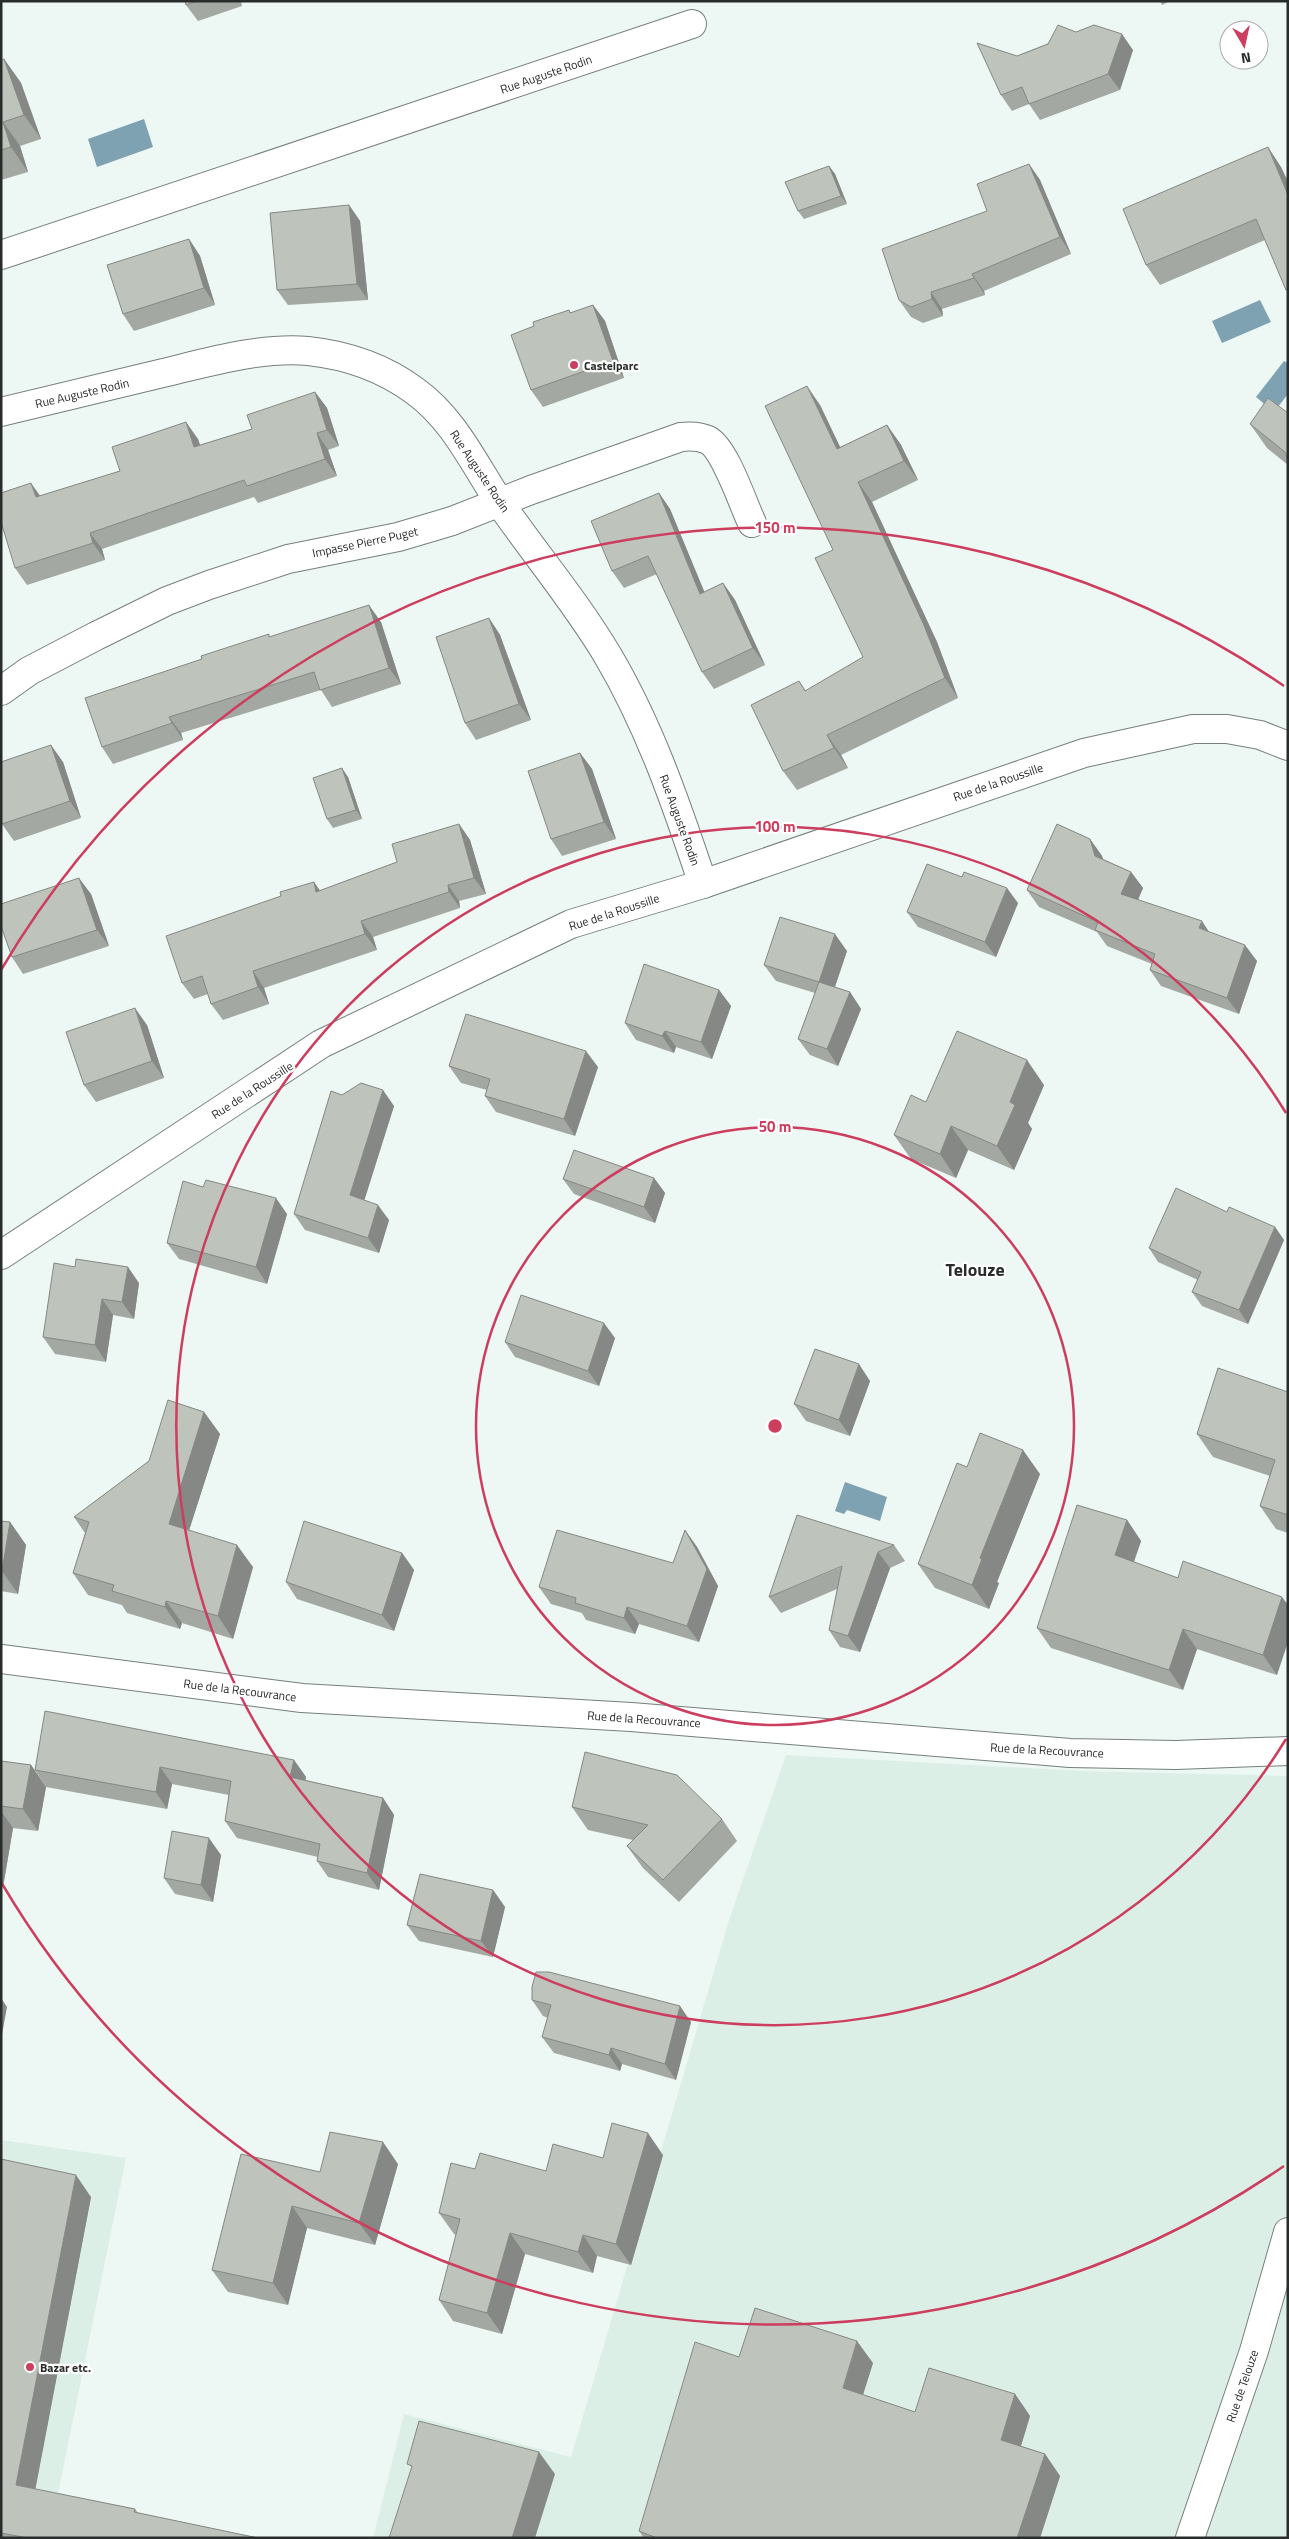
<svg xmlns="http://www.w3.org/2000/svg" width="1289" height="2539" font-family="'Titillium Web',sans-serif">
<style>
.built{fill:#dcefe7}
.water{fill:#7fa2b3}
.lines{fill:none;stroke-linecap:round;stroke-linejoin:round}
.street-casing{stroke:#767f7b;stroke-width:30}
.secondary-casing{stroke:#767f7b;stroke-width:30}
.street{stroke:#fff;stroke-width:28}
.secondary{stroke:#fff;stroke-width:28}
.wall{fill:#a3a8a2}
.shaded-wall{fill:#858884}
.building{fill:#bec3bc;stroke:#858884}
.ring{fill:none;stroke:#cc3d5e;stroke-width:2.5}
.poi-dot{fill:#cc3d5e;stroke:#fff;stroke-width:2}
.labels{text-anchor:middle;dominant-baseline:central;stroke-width:4.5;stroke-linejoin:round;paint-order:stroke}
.street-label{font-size:12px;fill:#282c2a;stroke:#fff}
.poi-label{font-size:12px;font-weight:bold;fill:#282c2a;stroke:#fff;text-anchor:start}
.district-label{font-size:18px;font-weight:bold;fill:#282c2a;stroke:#fff}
.centre{fill:#cc3d5e;stroke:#fff;stroke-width:2.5}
.ring-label{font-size:15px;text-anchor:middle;font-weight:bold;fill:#cc3d5e;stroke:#fff;stroke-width:4.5;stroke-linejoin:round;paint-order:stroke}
</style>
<rect width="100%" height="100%" fill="#edf7f3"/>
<g class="built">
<polygon points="786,1755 1082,1771 1288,1776 1288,2538 373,2538 404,2414 571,2457 729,1920"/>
<polygon points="1,2140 126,2158 49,2538 1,2538"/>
</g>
<g class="water">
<polygon points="144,119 153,147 97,167 88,139"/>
<polygon points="1260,300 1271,322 1222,343 1212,321"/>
<polygon points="1284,361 1288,363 1288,394 1274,412 1256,397"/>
<polygon points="845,1482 887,1497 880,1521 847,1510 844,1514 835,1511"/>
</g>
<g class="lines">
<defs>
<g id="street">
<polyline points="1,255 692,24"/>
<path d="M1,412C55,399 109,386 163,373C209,362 260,347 308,351C346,355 384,368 415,391C454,419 474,464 500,503C535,554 576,602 608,656C650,727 677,806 703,884"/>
<path d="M1,691L29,671L96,636L167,601L209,585L288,559L398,537L452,521L531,490L681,437C690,436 699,436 708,440C725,449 743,504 752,523"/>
<polyline points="1,1255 321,1044 571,924 703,884 1084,753 1193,729 1227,729 1260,735 1288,746"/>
<polyline points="1,1659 302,1698 631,1717 1070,1753 1176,1755 1288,1751"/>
</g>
<polyline id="secondary" points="1190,2538 1254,2351 1288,2232"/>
</defs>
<use href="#street" class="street-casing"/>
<use href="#secondary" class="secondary-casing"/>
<use href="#street" class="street"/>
<use href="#secondary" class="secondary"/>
</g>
<g class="wall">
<polygon points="185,1 241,1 242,6 198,21 186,5"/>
<polygon points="1160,1 1170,1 1162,5"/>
<polygon points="1076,32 1133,50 1120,90 1040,120 1029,104 1012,111 1001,95 1017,56"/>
<polygon points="4,59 21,83 41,139 20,146 28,172 1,180 1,60"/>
<polygon points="1029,164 1040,180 1071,254 984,291 985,295 942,309 943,316 923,323 911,317 899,300 987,211"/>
<polygon points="829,166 835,174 847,204 804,219 798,211"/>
<polygon points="1281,167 1288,182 1288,293 1286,290 1265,240 1160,285 1146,265"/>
<polygon points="349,205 360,221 368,300 288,305 277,290"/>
<polygon points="189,239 200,256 215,305 134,331 123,314"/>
<polygon points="593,305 605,321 624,378 543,407 531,390 534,326 569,310 571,313"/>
<polygon points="315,392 327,408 339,446 328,450 337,476 258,503 254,497 102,549 105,560 27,585 15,568 40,496 120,471 198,439 200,445 252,429"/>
<polygon points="820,405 840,447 887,425 901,445 918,480 872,502 937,642 958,698 841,755 848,768 797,790 783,771 799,681 806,691 863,657 833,550"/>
<polygon points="1288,413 1288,465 1267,448 1250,424"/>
<polygon points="659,493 670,509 704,592 723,583 735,600 765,665 714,689 702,672 657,574 624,588 612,571"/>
<polygon points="489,618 500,635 531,720 476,740 465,723"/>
<polygon points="381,622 401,684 332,707 321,690 181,733 183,740 113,764 102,747 270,637"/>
<polygon points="580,753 592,769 616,839 562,856 551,839"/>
<polygon points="63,762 81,818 14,841 2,824"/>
<polygon points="348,777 362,819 333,828 327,819"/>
<polygon points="459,824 470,840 486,894 459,901 460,908 373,937 377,950 264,988 269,1004 223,1020 211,1004 208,994 194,999 182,983 281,896 314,882 320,891 397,862"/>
<polygon points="1090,839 1102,856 1103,859 1131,872 1143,888 1138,900 1209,932 1257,961 1239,1014 1161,986 1150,970 1152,964 1107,946 1097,932 1039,907 1027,890"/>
<polygon points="91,894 109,946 23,974 12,957"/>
<polygon points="1018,903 996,957 918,927 907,912"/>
<polygon points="847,951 835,987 850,992 861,1009 838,1066 810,1055 798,1039 815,993 776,981 764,965"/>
<polygon points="719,990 731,1006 712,1059 676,1047 674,1053 636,1040 625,1023"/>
<polygon points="147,1025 164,1078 96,1102 84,1085"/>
<polygon points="449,1066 598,1067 575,1136 496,1112 485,1096 487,1090 461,1083"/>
<polygon points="1044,1085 1028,1123 1032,1129 1014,1170 968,1150 956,1178 911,1159 894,1135 926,1102"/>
<polygon points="342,1095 394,1106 364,1200 389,1220 379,1253 305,1230 294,1214"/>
<polygon points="654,1178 665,1193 655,1223 574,1194 563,1179"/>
<polygon points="203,1187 287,1214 267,1284 179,1259 167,1243"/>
<polygon points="1275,1227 1284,1240 1248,1324 1202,1306 1192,1292 1198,1280 1158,1262 1149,1248"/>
<polygon points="75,1267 139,1283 134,1319 113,1315 106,1362 55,1354 43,1337"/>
<polygon points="615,1338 599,1386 515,1357 505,1342"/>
<polygon points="870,1381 850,1436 806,1421 794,1404"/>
<polygon points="1288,1392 1288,1533 1276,1529 1260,1506 1270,1476 1213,1457 1197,1434"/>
<polygon points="204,1412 220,1434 189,1530 253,1567 233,1639 182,1623 180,1629 127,1613 122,1605 88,1595 73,1573 85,1533 74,1517 149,1461"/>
<polygon points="1040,1474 997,1582 999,1583 989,1609 935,1588 918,1564"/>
<polygon points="1127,1520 1141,1541 1134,1562 1178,1578 1282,1597 1277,1675 1197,1649 1183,1690 1051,1648 1037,1628"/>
<polygon points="1,1521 10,1522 26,1545 18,1594 1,1591"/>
<polygon points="685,1530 697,1547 718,1586 699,1642 639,1624 635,1634 586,1620 582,1613 551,1604 539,1587 673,1563"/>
<polygon points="894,1545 905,1561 890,1568 860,1652 840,1647 829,1630 837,1589 781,1613 769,1597"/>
<polygon points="402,1553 414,1570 394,1631 297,1599 286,1582"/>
<polygon points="294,1760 306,1777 305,1780 383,1798 394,1815 379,1890 328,1877 317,1861 318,1857 237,1838 225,1821 229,1795 172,1784 167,1809 46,1787 35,1770"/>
<polygon points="1,1761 31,1765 46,1787 38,1831 13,1828 3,1887 1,1886"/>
<polygon points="572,1807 722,1819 737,1841 679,1902 643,1868 627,1846 633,1840 588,1830"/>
<polygon points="221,1855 213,1902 175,1894 164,1878"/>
<polygon points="493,1890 505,1907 493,1957 419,1941 407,1925"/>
<polygon points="532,2000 691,2022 676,2080 622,2064 620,2071 554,2053 542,2037 548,2018 543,2016"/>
<polygon points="663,2155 631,2265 597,2256 593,2273 525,2254 502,2334 453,2321 439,2300 456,2235 454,2234 439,2213 475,2169 546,2171 603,2158"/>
<polygon points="1,2159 91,2197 35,2489 135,2509 138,2513 258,2538 1,2538"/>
<polygon points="398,2164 375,2245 307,2228 288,2305 228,2292 212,2270 320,2172"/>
<polygon points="739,2357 873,2363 863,2395 915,2412 1015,2394 1030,2416 1021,2446 1045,2454 1060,2476 1040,2538 644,2538 639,2531"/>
</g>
<g class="shaded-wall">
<polygon points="1122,34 1133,50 1120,90 1108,74"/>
<polygon points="4,59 21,83 41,139 24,115"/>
<polygon points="3,122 20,146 28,172 11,147"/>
<polygon points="1268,147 1281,167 1288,182 1288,195"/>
<polygon points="1029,164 1040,180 1071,254 1060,237"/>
<polygon points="829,166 835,174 847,204 841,196"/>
<polygon points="349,205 360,221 368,300 357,284"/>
<polygon points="189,239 200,256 215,305 204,288"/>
<polygon points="972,274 984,291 985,295 974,278"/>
<polygon points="931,292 942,309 943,316 932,299"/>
<polygon points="593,305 605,321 624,378 613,361"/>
<polygon points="807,386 820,405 850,468 837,449"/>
<polygon points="315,392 327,408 339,446 327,430"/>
<polygon points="186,422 198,439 206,464 194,447"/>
<polygon points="887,425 901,445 918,480 904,461"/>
<polygon points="317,433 328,450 337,476 325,459"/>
<polygon points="858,482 872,502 937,642 958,698 945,678"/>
<polygon points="31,483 43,500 36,497"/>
<polygon points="659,493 670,509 712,610 700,594"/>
<polygon points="90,533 102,549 105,560 93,543"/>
<polygon points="723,583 735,600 765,665 753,648"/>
<polygon points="369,605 381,622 401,684 389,668"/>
<polygon points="489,618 500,635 531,720 519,704"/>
<polygon points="169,717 181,733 183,740 172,723"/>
<polygon points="827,735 841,755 848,768 834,748"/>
<polygon points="51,745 63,762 81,818 70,801"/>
<polygon points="580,753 592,769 616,839 604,822"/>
<polygon points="342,768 348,777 362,819 356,810"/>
<polygon points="459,824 470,840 486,894 474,878"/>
<polygon points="1090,839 1102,856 1107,873 1095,856"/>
<polygon points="1131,872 1143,888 1133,911 1121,894"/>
<polygon points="79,878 91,894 109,946 97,930"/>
<polygon points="314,882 325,898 316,892"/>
<polygon points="448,885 459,901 460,908 449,892"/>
<polygon points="1007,888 1018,903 996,957 985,942"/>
<polygon points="361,921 373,937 377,950 365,934"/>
<polygon points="1202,921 1213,938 1199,928"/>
<polygon points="835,934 847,951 831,998 819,982"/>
<polygon points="1245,945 1257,961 1239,1014 1227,998"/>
<polygon points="253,971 264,988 269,1004 258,987"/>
<polygon points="719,990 731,1006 712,1059 701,1042"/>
<polygon points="850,992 861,1009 838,1066 827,1049"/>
<polygon points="135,1008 147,1025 164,1078 152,1061"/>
<polygon points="665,1031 676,1047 674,1053 662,1036"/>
<polygon points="586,1051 598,1067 575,1136 564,1119"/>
<polygon points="1027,1060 1044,1085 1028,1123 1032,1129 1014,1170 997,1146 1010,1102"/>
<polygon points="383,1090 394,1106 361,1211 350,1195"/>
<polygon points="951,1126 968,1150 956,1178 940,1154"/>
<polygon points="654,1178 665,1193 655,1223 644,1207"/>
<polygon points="276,1198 287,1214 267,1284 256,1267"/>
<polygon points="378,1205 389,1220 379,1253 368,1238"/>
<polygon points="1275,1227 1284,1240 1248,1324 1239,1310"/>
<polygon points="128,1267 139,1283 134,1319 122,1302"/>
<polygon points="102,1299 113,1315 106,1362 95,1345"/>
<polygon points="604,1323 615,1338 599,1386 588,1371"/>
<polygon points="859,1364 870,1381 850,1436 839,1420"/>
<polygon points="204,1412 220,1434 184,1546 169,1524"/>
<polygon points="1023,1450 1040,1474 997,1582 999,1583 989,1609 972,1585 980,1558"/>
<polygon points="1127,1520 1141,1541 1129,1575 1115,1555"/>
<polygon points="10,1522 26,1545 18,1594 2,1571"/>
<polygon points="685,1530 697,1547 718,1586 699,1642 687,1626"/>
<polygon points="237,1545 253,1567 233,1639 218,1616"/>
<polygon points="878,1552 890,1568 860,1652 848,1636"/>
<polygon points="402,1553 414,1570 394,1631 382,1615"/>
<polygon points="1282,1597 1288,1605 1288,1642 1277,1675 1263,1655"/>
<polygon points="166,1601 182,1623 180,1629 165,1607"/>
<polygon points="627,1607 639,1624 635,1634 624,1618"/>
<polygon points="1183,1629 1197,1649 1183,1690 1169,1670"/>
<polygon points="294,1760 306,1777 302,1794 290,1777"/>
<polygon points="31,1765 46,1787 38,1831 23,1809"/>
<polygon points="160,1767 172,1784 167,1809 156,1792"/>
<polygon points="383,1798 394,1815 379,1890 367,1873"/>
<polygon points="1,1811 13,1828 3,1887 1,1884"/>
<polygon points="209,1838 221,1855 213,1902 201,1885"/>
<polygon points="493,1890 505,1907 493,1957 481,1941"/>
<polygon points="1,1998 7,2007 1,2040"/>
<polygon points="680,2006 691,2022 676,2080 665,2064"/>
<polygon points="611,2048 622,2064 620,2071 609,2055"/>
<polygon points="648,2133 663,2155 631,2265 616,2244"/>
<polygon points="383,2142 398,2164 375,2245 359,2223"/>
<polygon points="76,2175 91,2197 32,2507 16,2485"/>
<polygon points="292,2206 307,2228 288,2305 273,2283"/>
<polygon points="510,2233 525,2254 502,2334 487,2313"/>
<polygon points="583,2235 597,2256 593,2273 578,2252"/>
<polygon points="857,2341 873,2363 858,2410 843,2388"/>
<polygon points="1015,2394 1030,2416 1016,2462 1001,2440"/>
<polygon points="539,2452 555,2474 535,2538 512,2538"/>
<polygon points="1045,2454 1060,2476 1040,2538 1017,2538"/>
</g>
<g class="building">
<polygon points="185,1 196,1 186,5"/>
<polygon points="1058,25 1076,32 1094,25 1122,34 1108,74 1029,104 1022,87 1001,95 977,43 1017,56 1048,44"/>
<polygon points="4,59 24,115 3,122 11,147 1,150 1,60"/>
<polygon points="1268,147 1288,195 1288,289 1286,290 1256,219 1146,265 1123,209"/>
<polygon points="1029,164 1060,237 972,274 974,278 931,292 932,299 911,307 899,300 882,249 987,211 977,184"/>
<polygon points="829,166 841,196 798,211 785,182"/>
<polygon points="349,205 357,284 277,290 270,213"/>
<polygon points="189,239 204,288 123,314 107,265"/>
<polygon points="593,305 613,361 531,390 511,335 534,326 533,322 569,310 570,313"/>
<polygon points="807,386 837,449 887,425 904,461 858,482 923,623 945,678 827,735 834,748 783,771 751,705 799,681 805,691 863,657 815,558 833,550 765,406"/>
<polygon points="315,392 327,430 317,433 325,459 247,486 244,480 90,533 93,543 15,568 1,522 1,493 31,483 36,497 120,471 112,447 186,422 194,447 252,429 247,415"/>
<polygon points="1268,398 1288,413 1288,460 1285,452 1250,424"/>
<polygon points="659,493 700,594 723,583 753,648 702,672 648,556 612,571 591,521"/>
<polygon points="369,605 389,668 320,690 314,672 169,717 172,723 102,747 85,698 202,659 201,656 269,634 269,637"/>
<polygon points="489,618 519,704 465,723 436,637"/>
<polygon points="51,745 70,801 2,824 1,821 1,762"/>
<polygon points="580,753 604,822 551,839 528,771"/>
<polygon points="342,768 356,810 327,819 313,778"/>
<polygon points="459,824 474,878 448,885 449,892 361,921 365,934 253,971 258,987 211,1004 202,976 182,983 166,936 281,896 280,892 314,882 316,892 397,862 392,844"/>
<polygon points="1057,824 1090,839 1095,856 1131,872 1121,894 1202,921 1199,928 1245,945 1227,998 1150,970 1155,954 1095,930 1098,922 1027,890"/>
<polygon points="927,864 962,877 964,872 1007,888 985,942 907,912"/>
<polygon points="79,878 97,930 12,957 1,926 1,904"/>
<polygon points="780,917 835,934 819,982 764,965"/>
<polygon points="644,964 719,990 701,1042 665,1031 662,1036 625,1023"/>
<polygon points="819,982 850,992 827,1049 798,1039"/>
<polygon points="135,1008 152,1061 84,1085 66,1032"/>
<polygon points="466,1014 586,1051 564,1119 485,1096 490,1079 449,1066"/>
<polygon points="957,1031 1027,1060 1010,1102 1015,1105 997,1146 951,1126 940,1154 894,1135 911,1095 926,1102"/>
<polygon points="361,1083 383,1090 350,1195 378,1205 368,1238 294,1214 331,1091 342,1095"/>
<polygon points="574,1150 654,1178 644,1207 563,1179"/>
<polygon points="206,1180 276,1198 256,1267 167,1243 183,1181 203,1187"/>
<polygon points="1176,1188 1227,1212 1229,1207 1275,1227 1239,1310 1192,1292 1201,1272 1149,1248"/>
<polygon points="76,1259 128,1267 122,1302 102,1299 95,1345 43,1337 54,1263 75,1267"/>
<polygon points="521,1295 604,1323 588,1371 505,1342"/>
<polygon points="815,1349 859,1364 839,1420 794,1404"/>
<polygon points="1218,1368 1288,1392 1288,1515 1260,1506 1275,1460 1197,1434"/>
<polygon points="168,1400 204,1412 169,1524 237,1545 218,1616 166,1601 165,1607 112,1591 114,1585 73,1573 89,1522 74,1517 149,1461"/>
<polygon points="980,1433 1023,1450 980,1558 982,1559 972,1585 918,1564 957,1463 967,1467"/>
<polygon points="1077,1505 1127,1520 1115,1555 1178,1578 1183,1561 1282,1597 1263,1655 1183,1629 1169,1670 1037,1628"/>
<polygon points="797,1515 894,1545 878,1552 848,1636 829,1630 842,1566 769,1597"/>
<polygon points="1,1521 10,1522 2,1571 1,1571"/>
<polygon points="304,1521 402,1553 382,1615 286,1582"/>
<polygon points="557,1530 673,1563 685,1530 707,1569 687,1626 627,1607 624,1618 575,1603 576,1598 539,1587"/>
<polygon points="45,1711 294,1760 290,1777 383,1798 367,1873 317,1861 320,1844 225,1821 231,1781 160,1767 156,1792 35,1770"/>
<polygon points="585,1752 677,1775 722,1819 663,1880 627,1846 648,1825 572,1807"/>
<polygon points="1,1761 31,1765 23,1809 1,1806"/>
<polygon points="172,1831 209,1838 201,1885 164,1878"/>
<polygon points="420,1874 493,1890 481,1941 407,1925"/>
<polygon points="536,1972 549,1972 680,2006 665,2064 611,2048 609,2055 542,2037 551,2005 532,2000 532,1987"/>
<polygon points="612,2123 648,2133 616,2244 583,2235 578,2252 510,2233 487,2313 439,2300 460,2219 439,2213 451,2163 475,2169 480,2153 546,2171 553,2144 603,2158"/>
<polygon points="330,2132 383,2142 359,2223 292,2206 273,2283 212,2270 241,2154 320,2172"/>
<polygon points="1,2159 76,2175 16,2485 135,2509 134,2512 258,2538 28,2538 1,2533"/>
<polygon points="755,2308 857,2341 843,2388 915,2412 929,2368 1015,2394 1001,2440 1045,2454 1017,2538 657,2538 639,2531 695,2342 739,2357"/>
<polygon points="419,2421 539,2452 512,2538 389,2538 412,2466 407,2464"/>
</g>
<g class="ring">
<circle cx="775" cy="1426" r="299"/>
<path d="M1286 1739A599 599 0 1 1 1286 1113"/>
<path d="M1284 2166A898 898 0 0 1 1 1882M1 970A898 898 0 0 1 1284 686"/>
</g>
<g class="poi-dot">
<circle cx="574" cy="365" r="5"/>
<circle cx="30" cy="2367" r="5"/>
</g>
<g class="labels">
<g class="street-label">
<text transform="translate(546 74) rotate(-19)">Rue Auguste Rodin</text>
<text transform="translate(82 393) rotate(-13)">Rue Auguste Rodin</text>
<text transform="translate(480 471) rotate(56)">Rue Auguste Rodin</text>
<text transform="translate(365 542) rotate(-12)">Impasse Pierre Puget</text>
<text transform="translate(998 782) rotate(-19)">Rue de la Roussille</text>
<text transform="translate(680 820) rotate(70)">Rue Auguste Rodin</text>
<text transform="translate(614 912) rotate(-18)">Rue de la Roussille</text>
<text transform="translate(252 1090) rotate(-33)">Rue de la Roussille</text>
<text transform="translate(240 1690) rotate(7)">Rue de la Recouvrance</text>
<text transform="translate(644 1719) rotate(4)">Rue de la Recouvrance</text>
<text transform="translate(1047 1750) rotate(3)">Rue de la Recouvrance</text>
<text transform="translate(1242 2386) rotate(-71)">Rue de Telouze</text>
</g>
<g class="poi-label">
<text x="584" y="365">Castelparc</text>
<text x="40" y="2367">Bazar etc.</text>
</g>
<g class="district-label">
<text x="975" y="1269">Telouze</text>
</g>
</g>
<circle cx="775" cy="1426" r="8" class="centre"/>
<g class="ring-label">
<text x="775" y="533">150 m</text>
<text x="775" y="832">100 m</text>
<text x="775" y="1132">50 m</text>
</g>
<rect width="1289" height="2539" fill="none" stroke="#282c2a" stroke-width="5"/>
<g transform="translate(1244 45) rotate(171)"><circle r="24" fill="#ffffff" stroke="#a9abaa"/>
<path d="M0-4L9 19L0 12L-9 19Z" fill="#cc3d5e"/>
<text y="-8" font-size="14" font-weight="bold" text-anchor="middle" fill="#282c2a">N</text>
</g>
</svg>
